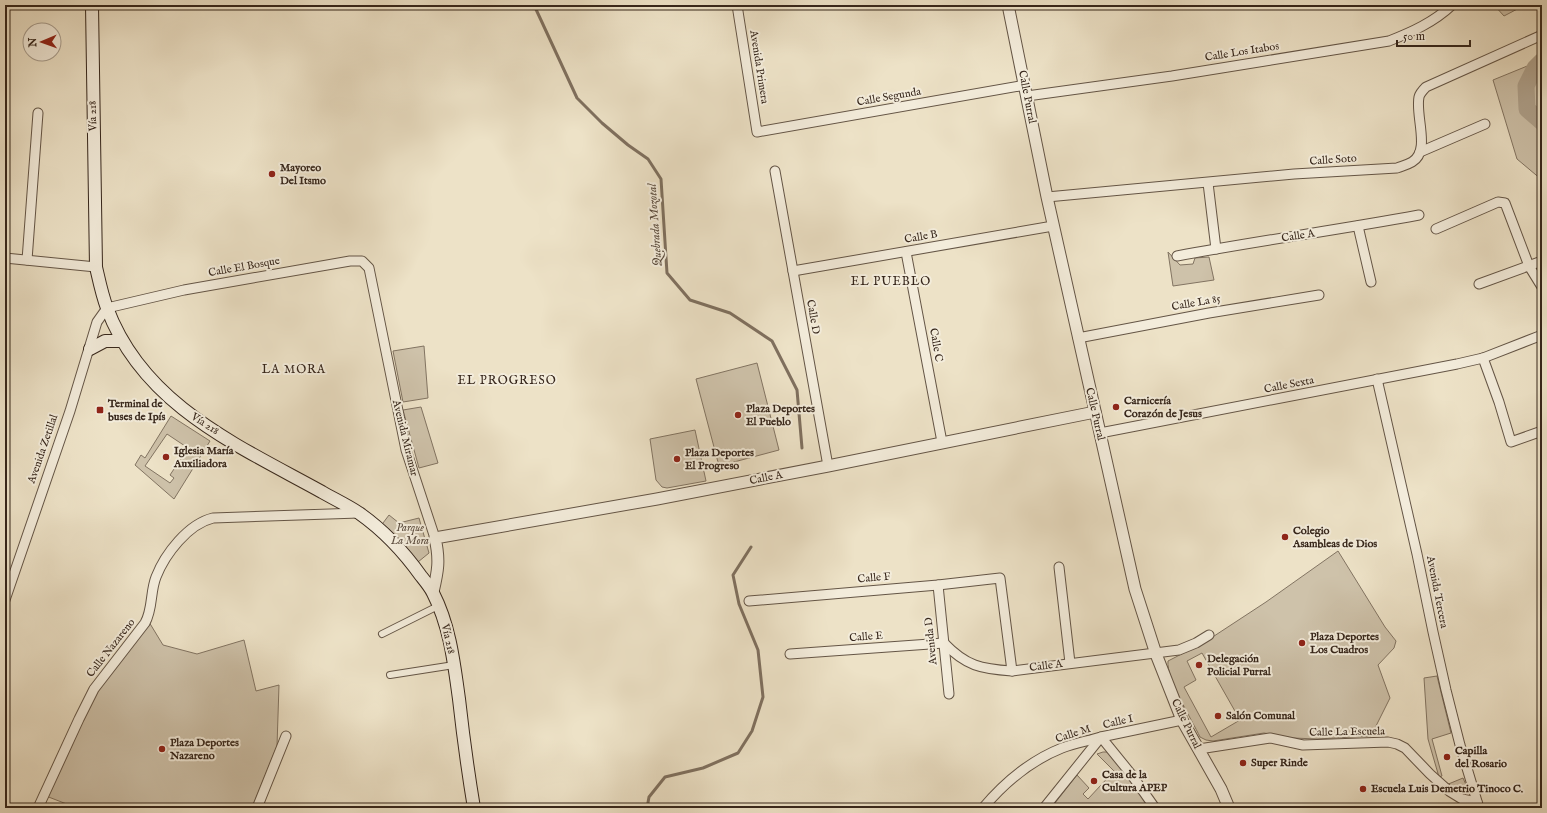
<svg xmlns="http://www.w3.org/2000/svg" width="1547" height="813" font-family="'IM FELL English',serif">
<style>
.green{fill:#cec2aa;stroke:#827462;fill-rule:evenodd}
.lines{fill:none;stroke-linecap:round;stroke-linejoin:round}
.stream{stroke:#7f705f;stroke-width:3}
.river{stroke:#afa28d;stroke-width:17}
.pedestrian-casing{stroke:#645546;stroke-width:8}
.minor-casing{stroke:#645546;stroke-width:11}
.tertiary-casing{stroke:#645546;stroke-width:13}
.secondary-casing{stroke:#36261b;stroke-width:14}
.pedestrian{stroke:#f3ecdb;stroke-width:6}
.minor{stroke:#f3ecdb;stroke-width:9}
.tertiary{stroke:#f3ecdb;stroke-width:11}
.secondary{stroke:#f3ecdb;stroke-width:12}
.poi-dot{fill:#8f2418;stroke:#f3ecdb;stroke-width:1.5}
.labels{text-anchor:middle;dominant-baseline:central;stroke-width:4;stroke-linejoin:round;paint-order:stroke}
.street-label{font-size:11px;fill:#36261b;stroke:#f3ecdb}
.poi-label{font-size:11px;font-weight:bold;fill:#36261b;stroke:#f3ecdb;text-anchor:start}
.park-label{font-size:11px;font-style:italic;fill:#5c4d3f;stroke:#f3ecdb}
.water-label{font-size:12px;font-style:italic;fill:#5a4b3d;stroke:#f3ecdb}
.neighbourhood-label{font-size:12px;letter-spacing:1px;fill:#36261b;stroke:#f3ecdb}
</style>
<rect width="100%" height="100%" fill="#ede2c7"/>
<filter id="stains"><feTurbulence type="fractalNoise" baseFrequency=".005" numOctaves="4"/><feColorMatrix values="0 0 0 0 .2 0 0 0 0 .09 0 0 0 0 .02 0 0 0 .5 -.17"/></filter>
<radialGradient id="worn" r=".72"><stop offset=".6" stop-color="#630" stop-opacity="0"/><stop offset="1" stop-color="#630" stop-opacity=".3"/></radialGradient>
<g class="green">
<polygon points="1494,5 1525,5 1504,16"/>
<polygon points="1542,60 1542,180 1517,159 1493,80"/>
<polygon points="1168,252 1180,265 1193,264 1195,258 1209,257 1214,280 1173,286"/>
<polygon points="424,346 428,398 403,402 393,351"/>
<polygon points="757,363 779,450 719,466 696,379"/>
<polygon points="421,407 438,463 419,468 403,410"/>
<path d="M171,416L210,441L174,499L135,465L141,455L145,458ZM167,434L188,448L170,475L174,478L170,483L145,466Z"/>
<polygon points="695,430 706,481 667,488 662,487 656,480 650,439"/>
<polygon points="389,515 399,523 419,518 429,553 418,562 380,527"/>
<path d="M1338,551L1385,627L1396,641L1394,648L1378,665L1390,698L1371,736L1317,739L1293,738L1264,733L1213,741L1206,740L1200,737C1192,720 1166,678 1168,661L1205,642L1266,602ZM1202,653L1240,720L1211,737L1184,687L1196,680L1187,661Z"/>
<polygon points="149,622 163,645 197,654 244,640 256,691 279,685 277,746 252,808 77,808 46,796 98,687"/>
<polygon points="1437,676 1451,733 1432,739 1442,776 1439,777 1428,739 1424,678"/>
<polygon points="1103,752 1107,752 1111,755 1151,808 1051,808 1077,775 1089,788 1083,794 1088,799 1114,771 1097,754"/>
<path d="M1463,778L1467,787L1466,790C1458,796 1454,790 1446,785Z"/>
</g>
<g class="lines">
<g class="stream">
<polyline points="534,5 577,98 602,123 628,145 648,159 661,179 667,273 690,300 730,313 772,341 797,390 802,448"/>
<polyline points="647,808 649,797 665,777 703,768 738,753 752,731 763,697 758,650 739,604 733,575 751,547"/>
</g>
<polyline class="river" points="1542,61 1535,68 1526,86 1527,109 1542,122"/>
<defs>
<g id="pedestrian">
<polyline points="382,634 438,606"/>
<polyline points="390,675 454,665"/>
</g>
<g id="minor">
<polyline points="737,5 757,132 1025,85"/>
<path d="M1027,96L1172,76L1389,41C1412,32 1434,22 1452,5"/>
<polyline points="1420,152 1485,124"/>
<polyline points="775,171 828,466"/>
<polyline points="1208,183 1216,249"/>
<path d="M1047,197L1294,174L1397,168C1402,166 1407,165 1412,162C1431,151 1415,116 1419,97C1420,93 1423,90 1426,87L1542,35"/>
<polyline points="1358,226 1371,282"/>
<polyline points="1436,229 1498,202 1505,203 1529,266 1542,287"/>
<polyline points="906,252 942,442"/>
<path d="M1177,256C1257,241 1338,230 1419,215"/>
<polyline points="5,258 96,267"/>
<polyline points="27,260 38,113"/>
<polyline points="793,271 1053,226"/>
<polyline points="1479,284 1542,261"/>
<polyline points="1078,338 1209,313 1319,295"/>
<polyline points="1483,358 1499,402 1511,442 1542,431"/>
<polyline points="1377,379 1417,554 1433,632 1446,690 1460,745 1479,808"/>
<polyline points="1100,433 1457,364 1483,358 1542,335"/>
<polyline points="1059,567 1070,663"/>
<polyline points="938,585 949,694"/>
<polyline points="5,600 70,411 97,322 107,308 184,290 350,261 362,261 369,268 406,450 435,538"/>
<polyline points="749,601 938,585 1000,578 1012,671"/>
<path d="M790,654L944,643C966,666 981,669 1012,671L1179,650L1196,643L1209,635"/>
<polyline points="1199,749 1270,738 1303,745 1388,742 1397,744 1405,748 1430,774 1449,791 1462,799 1477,802"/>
<path d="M38,808L79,719L94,689L145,623C153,609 150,592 156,577C165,554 188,524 213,518L359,513"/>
<polyline points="257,808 286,736"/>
<path d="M983,808C1004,783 1032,760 1062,748C1075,743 1088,741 1101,737L1131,774L1155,808"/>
<polyline points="1044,808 1101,737 1182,720"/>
</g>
<g id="tertiary">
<polyline points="1008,5 1047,197 1135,589 1156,654 1182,720 1221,789 1229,808"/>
<path d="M433,592C438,571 440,560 435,538L657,499L828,466L1095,412"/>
</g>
<g id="secondary">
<path d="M92,5L96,267C99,280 102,295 107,308C143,405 237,445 322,492C334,499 347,505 359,513C383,530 404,552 421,576C425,581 430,587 433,593C450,626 454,663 459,699C463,735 468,772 474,808"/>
<polyline points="90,349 105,341 122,341"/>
</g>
</defs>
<use href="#pedestrian" class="pedestrian-casing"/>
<use href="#minor" class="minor-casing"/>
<use href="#tertiary" class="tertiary-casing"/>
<use href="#secondary" class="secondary-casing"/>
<use href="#pedestrian" class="pedestrian"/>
<use href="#minor" class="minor"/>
<use href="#tertiary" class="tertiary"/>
<use href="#secondary" class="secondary"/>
</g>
<g class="poi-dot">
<circle cx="272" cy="174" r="4"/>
<circle cx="1116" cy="407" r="4"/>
<rect x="96" y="406" width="8" height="8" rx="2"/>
<circle cx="738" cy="415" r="4"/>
<circle cx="166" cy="457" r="4"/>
<circle cx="677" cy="459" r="4"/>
<circle cx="1285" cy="537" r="4"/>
<circle cx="1302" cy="643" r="4"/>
<circle cx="1199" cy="665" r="4"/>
<circle cx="1218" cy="716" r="4"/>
<circle cx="162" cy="749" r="4"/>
<circle cx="1447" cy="757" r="4"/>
<circle cx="1243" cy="763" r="4"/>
<circle cx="1094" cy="781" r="4"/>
<circle cx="1363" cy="789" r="4"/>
</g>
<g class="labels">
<g class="street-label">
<text transform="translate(1242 52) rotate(-9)">Calle Los Itabos</text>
<text transform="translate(759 67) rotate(81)">Avenida Primera</text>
<text transform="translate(889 97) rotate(-10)">Calle Segunda</text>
<text transform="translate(1027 97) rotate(79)">Calle Purral</text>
<text transform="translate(93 116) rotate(-91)">Vía 218</text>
<text transform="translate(1333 160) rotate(-4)">Calle Soto</text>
<text transform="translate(1298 236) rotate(-9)">Calle A</text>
<text transform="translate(921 237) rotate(-10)">Calle B</text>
<text transform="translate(244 267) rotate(-10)">Calle El Bosque</text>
<text transform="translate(1196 303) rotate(-10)">Calle La 85</text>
<text transform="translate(813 317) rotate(80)">Calle D</text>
<text transform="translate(936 345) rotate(80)">Calle C</text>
<text transform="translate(1289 385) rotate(-11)">Calle Sexta</text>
<text transform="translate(1095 414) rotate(77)">Calle Purral</text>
<text transform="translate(205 424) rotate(33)">Vía 218</text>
<text transform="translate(405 438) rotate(76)">Avenida Miramar</text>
<text transform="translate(43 449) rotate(-71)">Avenida Zetillal</text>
<text transform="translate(766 478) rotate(-11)">Calle A</text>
<text transform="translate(874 578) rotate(-5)">Calle F</text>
<text transform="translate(1437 592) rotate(79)">Avenida Tercera</text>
<text transform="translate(866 637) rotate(-4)">Calle E</text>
<text transform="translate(448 639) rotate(77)">Vía 218</text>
<text transform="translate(931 641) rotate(-96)">Avenida D</text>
<text transform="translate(111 648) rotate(-52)">Calle Nazareno</text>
<text transform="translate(1046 666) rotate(-7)">Calle A</text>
<text transform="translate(1118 722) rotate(-13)">Calle I</text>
<text transform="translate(1186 724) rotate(64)">Calle Purral</text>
<text transform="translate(1347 732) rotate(-1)">Calle La Escuela</text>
<text transform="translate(1073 734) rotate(-18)">Calle M</text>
</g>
<g class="poi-label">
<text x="280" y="168">Mayoreo<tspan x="280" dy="13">Del Itsmo</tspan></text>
<text x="1124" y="401">Carnicería<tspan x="1124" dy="13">Corazón de Jesus</tspan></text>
<text x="108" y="404">Terminal de<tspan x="108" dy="13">buses de Ipís</tspan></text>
<text x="746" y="409">Plaza Deportes<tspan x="746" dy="13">El Pueblo</tspan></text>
<text x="174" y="451">Iglesia María<tspan x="174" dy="13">Auxiliadora</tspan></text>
<text x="685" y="453">Plaza Deportes<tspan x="685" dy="13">El Progreso</tspan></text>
<text x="1293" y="531">Colegio<tspan x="1293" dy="13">Asambleas de Dios</tspan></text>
<text x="1310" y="637">Plaza Deportes<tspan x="1310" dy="13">Los Cuadros</tspan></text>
<text x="1207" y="659">Delegación<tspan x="1207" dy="13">Policial Purral</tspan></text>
<text x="1226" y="716">Salón Comunal</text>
<text x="170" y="743">Plaza Deportes<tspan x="170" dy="13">Nazareno</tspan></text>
<text x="1455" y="751">Capilla<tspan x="1455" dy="13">del Rosario</tspan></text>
<text x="1251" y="763">Super Rinde</text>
<text x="1102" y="775">Casa de la<tspan x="1102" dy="13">Cultura APEP</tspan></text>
<text x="1371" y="789">Escuela Luis Demetrio Tinoco C.</text>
</g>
<g class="park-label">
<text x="410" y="528">Parque<tspan x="410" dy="13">La Mora</tspan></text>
</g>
<g class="water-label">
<text transform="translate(655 225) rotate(-94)">Quebrada Mozotal</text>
</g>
<g class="neighbourhood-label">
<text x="891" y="281">EL PUEBLO</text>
<text x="294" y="369">LA MORA</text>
<text x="507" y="380">EL PROGRESO</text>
</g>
</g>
<rect width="1547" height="813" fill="none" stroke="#ede2c7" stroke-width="20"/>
<rect x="6" y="6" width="1535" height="801" fill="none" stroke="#36261b" stroke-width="2"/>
<rect x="10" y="10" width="1527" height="793" fill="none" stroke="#36261b"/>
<g transform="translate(42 42) rotate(268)"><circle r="19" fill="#f3ecdb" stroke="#a79d8e"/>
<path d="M0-3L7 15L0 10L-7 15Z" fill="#8f2418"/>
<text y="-6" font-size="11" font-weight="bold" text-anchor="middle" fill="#36261b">N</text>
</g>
<path d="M1397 40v6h73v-6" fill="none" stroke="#36261b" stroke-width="2"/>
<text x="1403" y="40" font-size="12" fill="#36261b" stroke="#f3ecdb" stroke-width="3" paint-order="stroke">50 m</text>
<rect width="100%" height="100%" filter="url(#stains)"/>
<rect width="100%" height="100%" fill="url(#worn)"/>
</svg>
